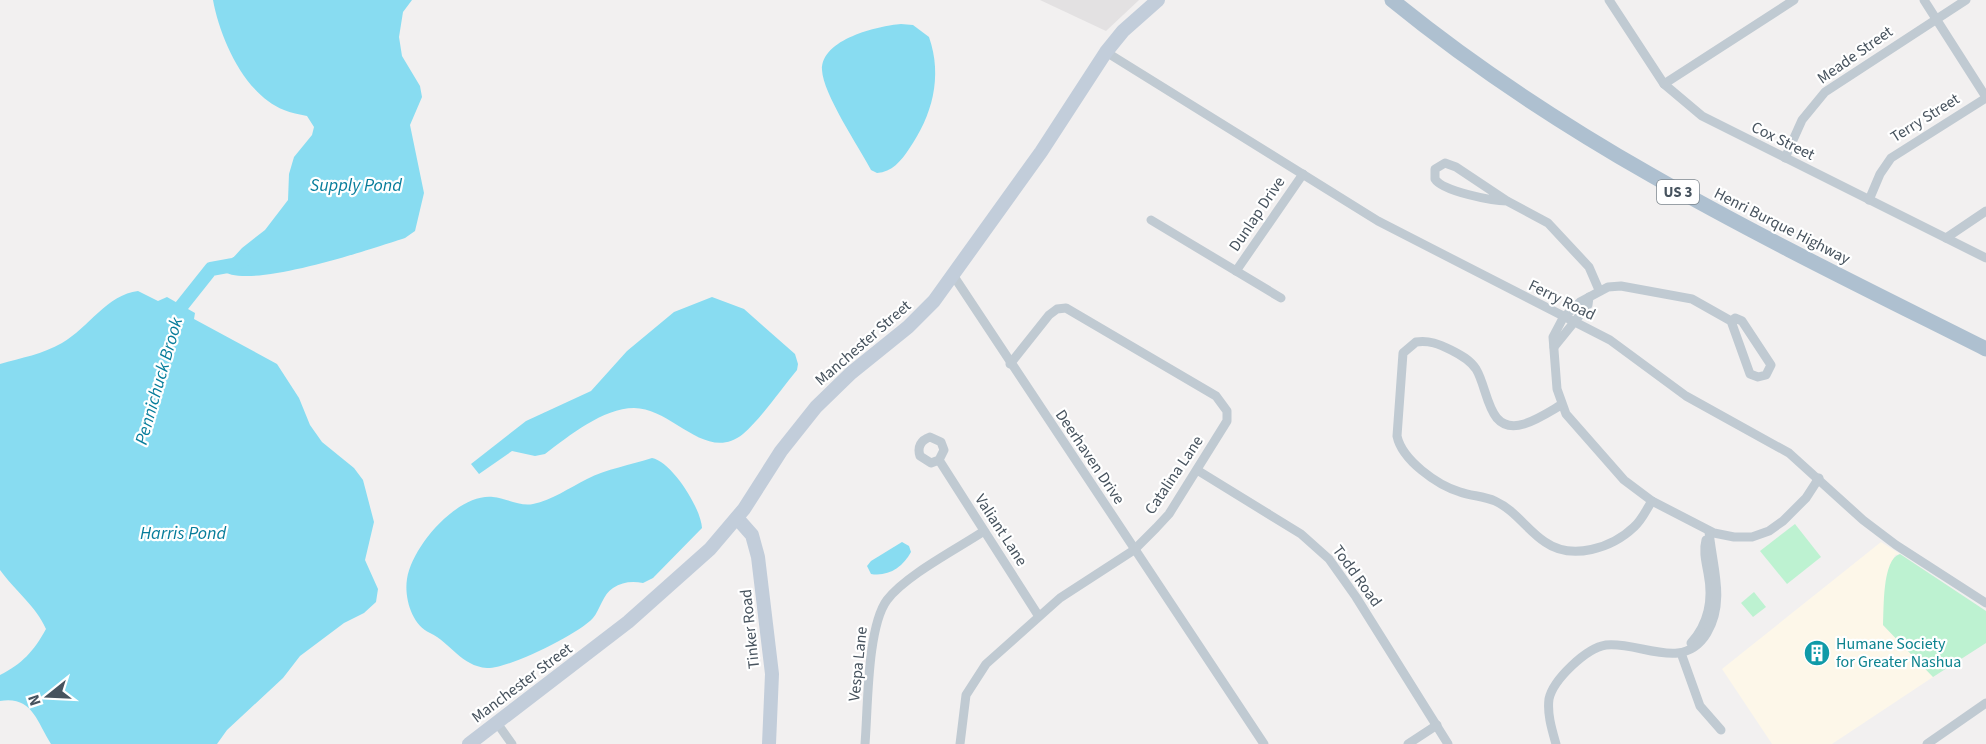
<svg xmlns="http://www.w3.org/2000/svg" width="1986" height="744" font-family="'Source Sans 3',sans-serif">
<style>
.commercial{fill:#fdf7e9}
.education{fill:#e3e1e2}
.green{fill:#bdf2d1}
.water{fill:#88dcf1}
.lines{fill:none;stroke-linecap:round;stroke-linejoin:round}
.river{stroke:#88dcf1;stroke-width:14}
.street{stroke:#c0cad2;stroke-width:9}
.secondary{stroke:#c2cdda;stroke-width:14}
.primary{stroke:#aec0d0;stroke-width:15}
.labels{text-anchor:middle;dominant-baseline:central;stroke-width:4.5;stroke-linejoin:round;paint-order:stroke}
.shield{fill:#fff;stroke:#7e878e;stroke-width:1.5}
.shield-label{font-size:15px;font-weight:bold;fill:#47535e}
.street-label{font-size:16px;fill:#47535e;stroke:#fff}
.culture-label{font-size:16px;fill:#0d838f;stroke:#fff;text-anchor:start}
.water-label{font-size:18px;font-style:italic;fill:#077d9b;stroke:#fff}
</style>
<rect width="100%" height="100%" fill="#f2f0f0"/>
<polygon class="commercial" points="1881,542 1900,554 1895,555 1886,579 1883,625 1933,677 1832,744 1772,744 1722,669"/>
<polygon class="education" points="1040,0 1139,0 1106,31"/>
<g class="green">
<polygon points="1795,524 1821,557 1787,584 1760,551"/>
<path d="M1900,554L1986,611V643L1933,677L1883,625C1884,609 1882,559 1900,554Z"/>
<polygon points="1754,592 1766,607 1753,617 1741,603"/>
</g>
<g class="water">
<path d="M213,0H412L403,12L399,37L402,56L420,86L422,97L410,125L424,193L415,231L405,238C374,248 245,292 222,270L242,248L265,230L288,200L289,174L294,157L312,135L314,127L307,116C299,114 291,113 284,110C244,94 220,38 213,0Z"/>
<path d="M901,24L913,25L929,37C943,77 932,116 909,149C901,161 892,172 877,173L871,170C859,147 823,94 822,70C821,39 878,26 901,24Z"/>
<path d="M138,291L158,301L167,297L195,313L194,319L277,364L299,398L310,425L322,442L354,468L363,480L374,522L365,560L378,589L376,602L364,613L344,623L300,656L283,678L227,730L217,744H51C36,720 32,696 0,701V675C22,664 34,651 46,629C36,606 15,591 0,570V364C21,358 43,354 62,343C88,328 108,294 138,291Z"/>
<path d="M712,297L744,309L795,354L798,364L797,370C782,388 760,420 743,434C706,464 673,408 634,408C603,408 569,436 545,454L535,456L512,451L479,474L471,464L526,421L591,391L627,351L674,312Z"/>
<path d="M652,458C672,462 701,508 702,528L653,578L643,583C632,581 622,582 613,588C603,594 600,610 593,618C579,634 508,669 487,668C461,666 451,643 430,633C412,625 404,598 407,579C412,546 458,493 493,497C505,498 521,507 533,504C552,500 569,488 587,479C606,469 631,465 652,458Z"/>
<path d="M902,542L909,546L911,552C903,567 888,577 871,574L867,566L871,561Z"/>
</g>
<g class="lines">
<polyline class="river" points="177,321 180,308 211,269 233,265 244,260"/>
<g class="street">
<polyline points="1609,0 1664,84 1702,116 1986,258"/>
<polyline points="1924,0 1986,97"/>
<polyline points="1106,52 1378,221 1610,340 1686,396 1789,453 1863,520 1896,545 1986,603"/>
<polyline points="1664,84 1794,0"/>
<polyline points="1785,158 1802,120 1825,92 1966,0"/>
<polyline points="1869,200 1880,174 1891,158 1986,98"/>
<path d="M1507,201C1492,201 1442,191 1435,179V169L1445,163L1456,167L1507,201L1548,223L1589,267L1599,290"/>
<polyline points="1151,220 1281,298"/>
<polyline points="1946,238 1986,211"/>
<polyline points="1236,271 1303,174"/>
<polyline points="953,275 1264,744"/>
<polyline points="1731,321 1735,318 1742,321 1771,365 1766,375 1758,377 1750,374 1731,321 1692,299 1621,286 1608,287 1580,302 1563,318 1553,337 1557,389 1566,414 1624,480 1652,501 1714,533 1734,537 1752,537 1769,531 1783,521 1806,498 1819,478"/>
<polyline points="1554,347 1588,305 1589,297"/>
<path d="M1561,405C1549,412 1537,420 1524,424C1487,435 1489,390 1476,369C1470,360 1461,355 1451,350C1439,344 1429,340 1416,342L1403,353L1397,436C1402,460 1437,485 1460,492C1471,496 1484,496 1495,501C1515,510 1527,530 1545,542C1572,561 1612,548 1634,527C1642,520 1646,510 1652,501"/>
<path d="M939,460L944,450L941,442L930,437C921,440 917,447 920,456L931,463L939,460L1038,615"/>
<polyline points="1197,470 1301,534 1329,559 1356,597 1448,744"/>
<path d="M1691,643C1709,623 1713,598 1708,573C1706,562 1703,551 1706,540"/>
<polyline points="1681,653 1700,706 1721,730"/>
<polyline points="497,723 512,744"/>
<path d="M865,744C868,708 867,627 887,600C906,575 957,549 984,531"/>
<polyline points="960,744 966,695 986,664 1060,598 1134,550 1156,528 1169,514 1227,421 1227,411 1216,396 1066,308 1057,309 1049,315 1010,364"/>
<polyline points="1408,744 1437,725"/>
<path d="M1556,744C1552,730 1547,714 1549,699C1553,680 1586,648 1606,645C1640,641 1683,673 1707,633C1726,601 1712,566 1709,531"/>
<polyline points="1927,744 1986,703"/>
</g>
<g class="secondary">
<polyline points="737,518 752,535 758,557 772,674 769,744"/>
<polyline points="469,744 628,622 710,549 744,509 781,451 816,407 851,373 908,327 934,301 1041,152 1106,52 1123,31 1158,0"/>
</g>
<path class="primary" d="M1392,0C1573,148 1779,245 1986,349"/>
</g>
<defs>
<symbol id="building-disc" viewBox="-11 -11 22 22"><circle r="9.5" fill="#0f9aa8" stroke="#fff"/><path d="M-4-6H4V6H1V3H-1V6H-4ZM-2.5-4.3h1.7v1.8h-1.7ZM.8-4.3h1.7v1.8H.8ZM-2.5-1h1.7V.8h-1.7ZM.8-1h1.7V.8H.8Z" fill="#fff"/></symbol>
</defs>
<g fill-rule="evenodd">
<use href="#building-disc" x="1802" y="638" width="30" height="30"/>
</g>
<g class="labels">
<rect class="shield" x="1657" y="180" width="42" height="24" rx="4.5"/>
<g class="shield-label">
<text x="1678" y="192">US 3</text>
</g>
<g class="street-label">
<text transform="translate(1855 55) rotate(-35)">Meade Street</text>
<text transform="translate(1925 118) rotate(-32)">Terry Street</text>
<text transform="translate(1783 141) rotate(26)">Cox Street</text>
<text transform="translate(1257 214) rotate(-56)">Dunlap Drive</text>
<text transform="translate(1782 226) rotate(27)">Henri Burque Highway</text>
<text transform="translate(1562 300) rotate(26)">Ferry Road</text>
<text transform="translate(863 343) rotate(-41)">Manchester Street</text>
<text transform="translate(1090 457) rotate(56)">Deerhaven Drive</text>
<text transform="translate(1174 475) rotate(-56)">Catalina Lane</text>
<text transform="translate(1001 530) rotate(57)">Valiant Lane</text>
<text transform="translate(1357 576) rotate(54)">Todd Road</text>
<text transform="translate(750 629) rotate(-96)">Tinker Road</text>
<text transform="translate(858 664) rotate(-84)">Vespa Lane</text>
<text transform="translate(522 683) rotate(-37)">Manchester Street</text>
</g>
<g class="culture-label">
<text x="1836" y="644">Humane Society<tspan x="1836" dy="18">for Greater Nashua</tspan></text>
</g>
<g class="water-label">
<text x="356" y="185">Supply Pond</text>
<text transform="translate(159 381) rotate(-74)">Pennichuck Brook</text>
<text x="183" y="533">Harris Pond</text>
</g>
</g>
<g transform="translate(48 696) rotate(252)" stroke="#ffffff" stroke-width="4.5" paint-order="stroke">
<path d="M0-4.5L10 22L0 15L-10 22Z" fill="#47535e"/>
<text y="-9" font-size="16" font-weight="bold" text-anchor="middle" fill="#47535e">N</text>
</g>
</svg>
